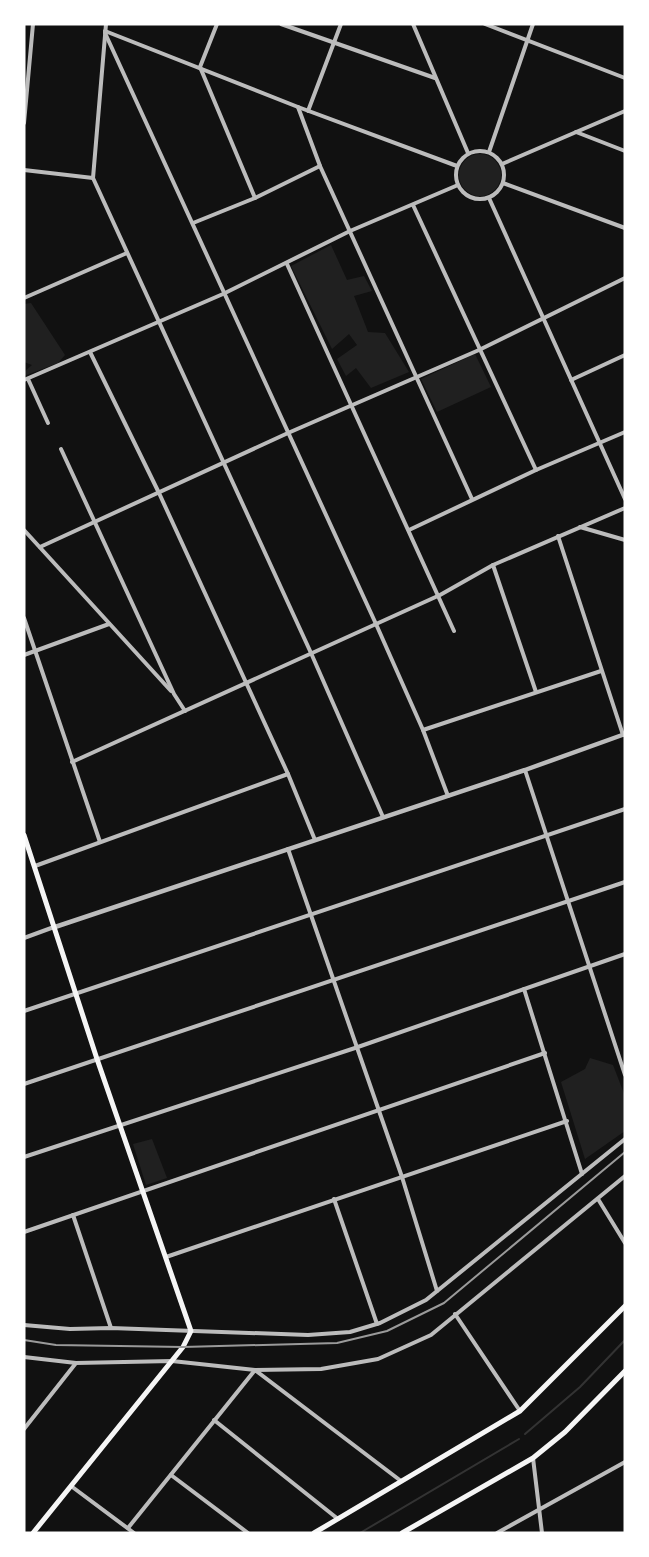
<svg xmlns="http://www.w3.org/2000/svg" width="649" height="1557" font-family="Lato,sans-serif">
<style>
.green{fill:#202020}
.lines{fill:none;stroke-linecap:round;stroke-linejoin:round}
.stream{stroke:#333;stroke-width:2}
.minor{stroke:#bcbcbc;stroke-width:4}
.tertiary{stroke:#bcbcbc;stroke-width:4.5}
.secondary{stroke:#f5f5f5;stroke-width:5}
.primary{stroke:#f5f5f5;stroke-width:5}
.rail{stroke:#9a9a9a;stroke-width:2}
</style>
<rect width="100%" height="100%" fill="#111"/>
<g class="green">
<circle cx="480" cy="175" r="21"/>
<polygon points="331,245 347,280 364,276 372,291 354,296 368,332 385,333 409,372 371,388 356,368 346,376 337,359 357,345 349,334 332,349 291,266"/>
<polygon points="31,303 65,355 58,363 24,376 24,372 32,365 24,362 24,304"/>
<polygon points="475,354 491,387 437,412 421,379"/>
<polygon points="590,1058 613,1065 625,1096 625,1131 585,1159 561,1082 585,1069"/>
<polygon points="152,1139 167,1178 146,1185 133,1144"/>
</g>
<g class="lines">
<g class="stream">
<polyline points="525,1434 580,1387 625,1340"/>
<polyline points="360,1533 519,1439"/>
</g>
<g class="minor">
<polyline points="106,24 93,178 311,653 383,817"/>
<polyline points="217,24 200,67 255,198"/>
<polyline points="281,24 435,78"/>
<polyline points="413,24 468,153"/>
<polyline points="485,24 625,78"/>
<polyline points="105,31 298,107 457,166"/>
<polyline points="105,33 376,624 423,730 448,796"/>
<polyline points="298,107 320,166 472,499"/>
<polyline points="308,111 341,24"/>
<polyline points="24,123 33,24"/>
<polyline points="576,132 625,151"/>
<circle cx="480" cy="175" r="24"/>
<polyline points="489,152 533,24"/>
<polyline points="502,164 625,111"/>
<polyline points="24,170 93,178"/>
<polyline points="503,183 625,228"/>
<polyline points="489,198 625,499"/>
<polyline points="413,205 536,470"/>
<polyline points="193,223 255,198 320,166"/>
<polyline points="287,264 454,631"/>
<polyline points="24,298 127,253"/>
<polyline points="90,352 159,493 288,774 315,840"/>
<polyline points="28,379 48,423"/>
<polyline points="24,380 223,294 350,231 458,185"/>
<polyline points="571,380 625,355"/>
<polyline points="61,449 174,694 185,711"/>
<polyline points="580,527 625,540"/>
<polyline points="24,530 171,691"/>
<polyline points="409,530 536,470 625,432"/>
<polyline points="558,536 623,735"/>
<polyline points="40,547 288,433 479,350 625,278"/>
<polyline points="493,565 536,692"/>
<polyline points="24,618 100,842"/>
<polyline points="24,655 109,624"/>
<polyline points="423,730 601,671"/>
<polyline points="72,762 440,595 493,565 625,508"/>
<polyline points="525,770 625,1075"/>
<polyline points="288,849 402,1177 437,1291"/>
<polyline points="35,866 288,774"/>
<polyline points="24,938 54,927"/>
<polyline points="524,989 582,1174"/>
<polyline points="24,1011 625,809"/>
<polyline points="24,1084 625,882"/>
<polyline points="24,1157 355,1048 625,954"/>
<polyline points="334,1199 377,1324"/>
<polyline points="598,1199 625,1243"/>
<polyline points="73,1215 111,1328"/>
<polyline points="24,1232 545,1053"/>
<polyline points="166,1257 567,1121"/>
<polyline points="455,1314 520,1411"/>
<polyline points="24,1325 70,1329 111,1328 308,1335 350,1332 380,1323 426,1300 625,1139"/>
<polyline points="24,1357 76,1363 172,1361 255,1370 321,1369 378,1359 431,1335 625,1176"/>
<polyline points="214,1420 338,1519"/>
<polyline points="24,1429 76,1363"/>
<polyline points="533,1458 542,1533"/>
<polyline points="171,1475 248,1533"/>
<polyline points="71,1486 134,1533"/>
<polyline points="128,1528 255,1370 401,1481"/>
<polyline points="497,1533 625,1462"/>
</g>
<polyline class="tertiary" points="55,927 525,770 625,734"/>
<polyline class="secondary" points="24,835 97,1059 191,1331 183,1347 33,1533"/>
<g class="primary">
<polyline points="314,1533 520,1411 625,1306"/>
<polyline points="402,1533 533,1458 565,1432 625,1371"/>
</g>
<polyline class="rail" points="24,1340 56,1345 183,1347 337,1343 387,1331 444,1303 625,1152"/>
</g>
<rect width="649" height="1557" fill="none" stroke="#ffffff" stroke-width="51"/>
</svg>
